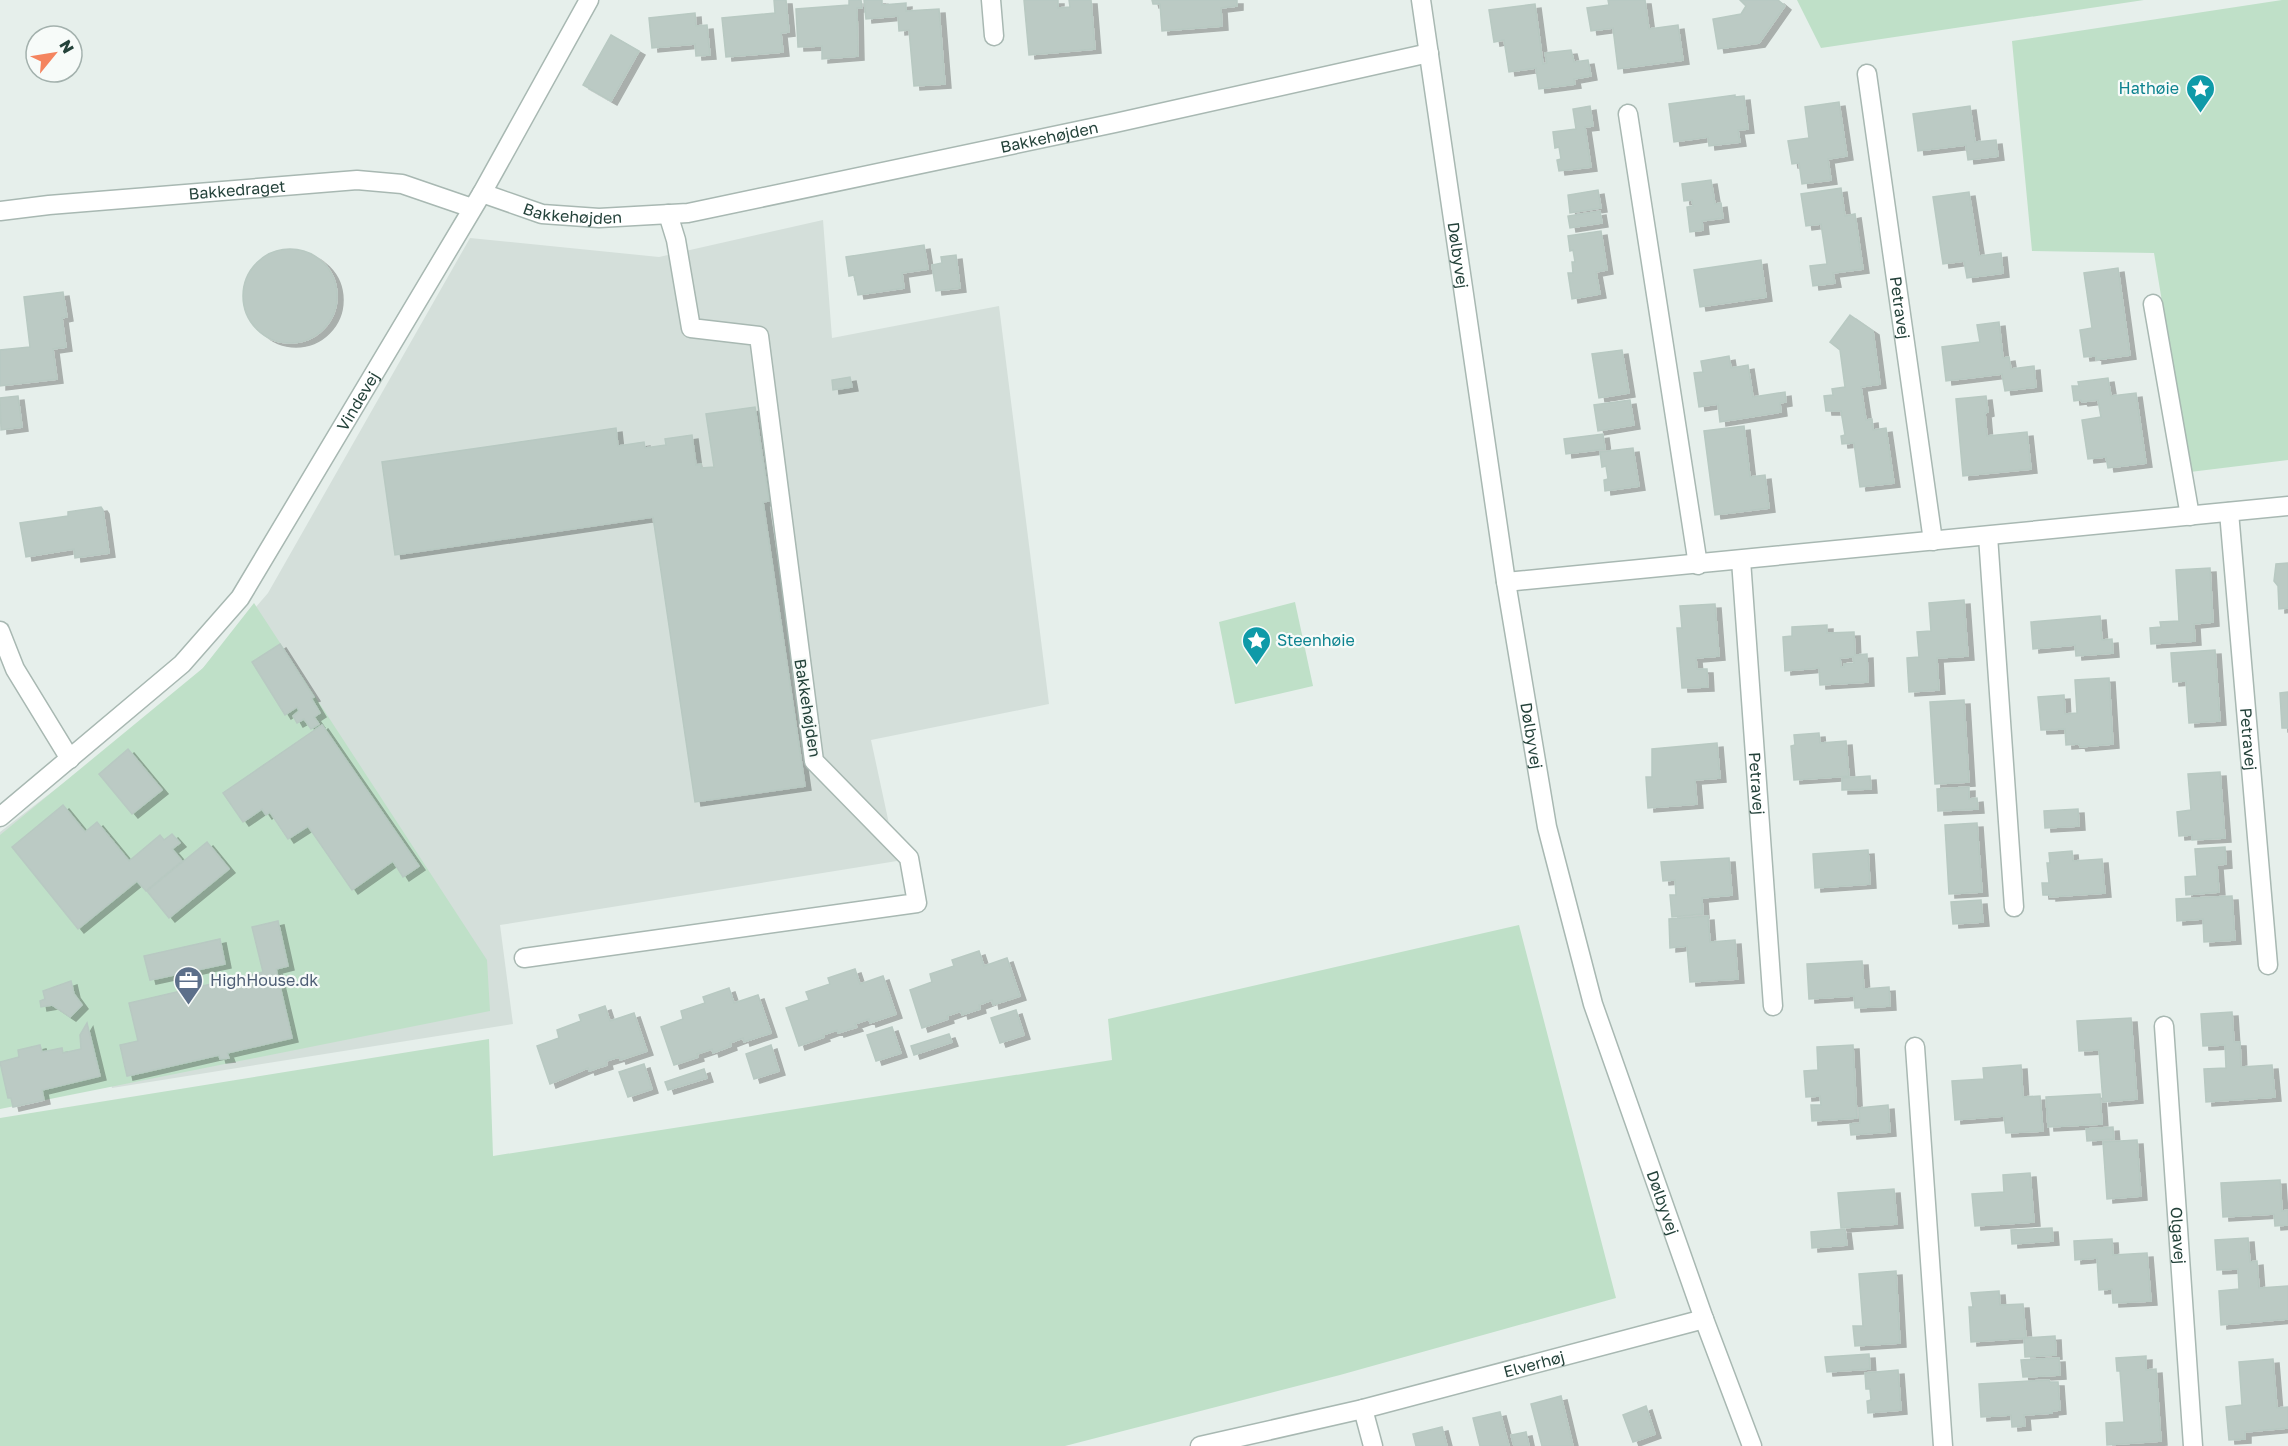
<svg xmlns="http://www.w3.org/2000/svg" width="2288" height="1446" font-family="'Golos Text',sans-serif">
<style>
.built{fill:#d4dfda}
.green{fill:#bfe0c8}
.building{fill:#bbcac4;stroke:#b8c9c2;stroke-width:1.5;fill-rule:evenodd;filter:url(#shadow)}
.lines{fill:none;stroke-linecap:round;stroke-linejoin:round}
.minor-casing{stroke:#a8b8b2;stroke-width:21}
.tertiary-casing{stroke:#a8b8b2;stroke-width:21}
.minor{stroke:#fff;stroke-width:18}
.tertiary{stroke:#fff;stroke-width:18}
.labels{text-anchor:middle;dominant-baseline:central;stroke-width:4.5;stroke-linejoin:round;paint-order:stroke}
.culture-label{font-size:16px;fill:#0d838f;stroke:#f7fbf9;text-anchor:end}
.street-label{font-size:16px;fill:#24423a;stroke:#f7fbf9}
.service-label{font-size:16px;fill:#4e5e75;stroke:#f7fbf9;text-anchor:start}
</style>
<defs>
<filter id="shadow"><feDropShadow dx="6" dy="4" stdDeviation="0" flood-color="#0004"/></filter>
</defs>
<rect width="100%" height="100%" fill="#e6efeb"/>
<polygon class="built" points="823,220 832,338 999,306 1049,704 871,740 897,861 500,925 513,1024 112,1088 91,991 0,883 0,832 183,691 268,593 470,238 659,257"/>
<g class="green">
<polygon points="1797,0 2144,0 1821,48"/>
<polygon points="2282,0 2288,0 2288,460 2190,472 2154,253 2032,251 2012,41"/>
<polygon points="1295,602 1313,686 1235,704 1219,622"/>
<polygon points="254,603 487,960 490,1011 0,1109 0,835 203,668"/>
<polygon points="1519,925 1616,1298 1340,1375 1065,1446 0,1446 0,1118 489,1039 493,1156 1112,1060 1108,1019"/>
</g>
<g class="building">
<polygon points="774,0 786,0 789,32 781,33 783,52 726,57 722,18 775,13"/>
<polygon points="849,0 861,0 862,8 857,8 858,56 822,59 822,46 798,47 796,9 849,5"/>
<polygon points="864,0 882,0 882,5 906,3 906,11 939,9 945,84 914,86 909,30 899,31 898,16 866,19"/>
<polygon points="1024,0 1058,0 1058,8 1070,7 1069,0 1091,0 1095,49 1029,55"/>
<polygon points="1152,0 1237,0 1237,6 1221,8 1222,26 1162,31 1160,4 1153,4"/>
<polygon points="1608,0 1645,0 1649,29 1678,25 1683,60 1618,69 1613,28 1591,31 1587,8 1609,5"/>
<polygon points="1778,0 1785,6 1759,43 1718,49 1713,19 1741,14 1746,6 1740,0"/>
<polygon points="1535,4 1543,64 1547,63 1545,53 1571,50 1574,62 1588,60 1591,76 1574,79 1575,84 1539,89 1536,68 1509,72 1504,40 1494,42 1489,10"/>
<polygon points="695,13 696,26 707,25 710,55 696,56 695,44 652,48 649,18"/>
<polygon points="611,35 639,51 611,101 583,85"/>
<polygon points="1735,95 1735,97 1744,96 1748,129 1738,130 1740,142 1709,146 1708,137 1674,142 1669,104"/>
<polygon points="1839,102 1847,156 1828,159 1831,180 1802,184 1799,163 1792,164 1788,141 1809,138 1805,107"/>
<polygon points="1590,106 1593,126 1585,127 1591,167 1559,171 1557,160 1561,159 1559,147 1555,148 1553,132 1576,129 1573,109"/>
<polygon points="1970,106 1975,142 1996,140 1998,156 1968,160 1966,145 1918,151 1913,114"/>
<polygon points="1711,180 1715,204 1721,203 1723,218 1702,221 1703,230 1690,232 1687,207 1693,206 1692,200 1684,201 1682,184"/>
<polygon points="1841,188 1845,216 1855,214 1863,269 1833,273 1835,283 1813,286 1810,266 1827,264 1821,224 1806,226 1801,194"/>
<polygon points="1598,190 1601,208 1570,213 1568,195"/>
<polygon points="1969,192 1979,256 2001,253 2003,273 1967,278 1964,261 1943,264 1933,197"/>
<polygon points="1600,211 1602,223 1570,228 1568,216"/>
<polygon points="1601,231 1607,270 1596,272 1600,294 1572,299 1568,273 1573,273 1572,262 1575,262 1573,250 1570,251 1568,236"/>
<polygon points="924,245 928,269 902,273 904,288 858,295 854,275 849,276 846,257"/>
<circle cx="290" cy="296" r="47"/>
<polygon points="956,255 960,288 936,291 932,265 942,263 941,257"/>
<polygon points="1761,260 1766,297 1700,307 1694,270"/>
<polygon points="2118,268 2130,355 2096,360 2096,356 2084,357 2080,330 2092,328 2084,273"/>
<polygon points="63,292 67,317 62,318 66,347 53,349 57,379 0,386 0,350 30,347 24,297"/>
<polygon points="1850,315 1873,331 1880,384 1861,387 1866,420 1872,419 1873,430 1886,428 1894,483 1860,487 1854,443 1842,444 1841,436 1845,435 1841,411 1826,411 1824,396 1833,395 1832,389 1845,387 1840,350 1830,342"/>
<polygon points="1999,322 2003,358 2009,357 2011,369 2034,366 2036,387 2005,391 2002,374 1946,381 1942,347 1980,342 1977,325"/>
<polygon points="1622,350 1629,393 1599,398 1592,354"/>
<polygon points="1729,356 1731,368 1748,365 1753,397 1785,392 1786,402 1780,403 1781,412 1720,422 1718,404 1699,407 1694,373 1703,372 1701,361"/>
<polygon points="850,377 852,387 833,390 832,380"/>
<polygon points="2108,378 2111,396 2136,393 2146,463 2108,468 2106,457 2088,459 2082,420 2101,417 2098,400 2082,402 2081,400 2074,401 2072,386 2079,386 2078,382"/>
<polygon points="18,396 22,427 1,430 0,398"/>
<polygon points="1986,396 1988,412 1985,413 1987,436 2027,432 2031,469 1963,476 1956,399"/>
<polygon points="1630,400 1634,425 1598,431 1594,405"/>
<polygon points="755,407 769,501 763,502 805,786 695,802 653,517 395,555 382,462 616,428 618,446 644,442 645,448 666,445 665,439 692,435 696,465 701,464 701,468 714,467 706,414"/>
<polygon points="1744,426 1750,477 1765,475 1769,508 1715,515 1704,431"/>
<polygon points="1603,434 1605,449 1566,454 1564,439"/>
<polygon points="1633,448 1639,486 1605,491 1604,480 1608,479 1606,466 1602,467 1600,452"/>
<polygon points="101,507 103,510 109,553 75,558 74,549 26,557 20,523 68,516 68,512"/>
<polygon points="2288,563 2288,608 2279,609 2278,586 2274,581 2276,564"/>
<polygon points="2210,568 2213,622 2194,624 2195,641 2151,644 2150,628 2161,627 2160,622 2179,621 2176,570"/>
<polygon points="1964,600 1968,656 1937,658 1939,690 1909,692 1907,658 1919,657 1917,632 1931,631 1929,603"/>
<polygon points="1715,604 1719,656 1696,658 1697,669 1707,669 1708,687 1682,688 1677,628 1682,628 1680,606"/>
<polygon points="2100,616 2102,640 2112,639 2113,653 2076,656 2075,645 2033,649 2031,622"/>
<path d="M1827,625V633L1854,632L1855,655L1867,654L1868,682L1820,685L1819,668L1785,671L1783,637L1792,636V627ZM1853,657L1854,663L1844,664V667H1841L1840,658Z"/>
<polygon points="280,644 314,697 311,698 320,713 314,717 319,724 311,729 304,719 297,723 293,716 299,711 297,707 285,715 252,662"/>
<polygon points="2215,650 2220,721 2189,723 2186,681 2173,682 2171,653"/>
<polygon points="2109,678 2113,744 2080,747 2079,744 2066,745 2065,729 2041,730 2038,697 2064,695 2065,714 2077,713 2075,680"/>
<polygon points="2288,692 2288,728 2282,728 2280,693"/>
<polygon points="1964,700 1969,782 1935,784 1930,702"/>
<polygon points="322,725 419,866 403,877 393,861 352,890 308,826 288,839 270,812 266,815 262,809 243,822 223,793"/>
<polygon points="1819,733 1820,743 1846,741 1849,776 1794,780 1791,746 1795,745 1794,735"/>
<polygon points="1717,743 1720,778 1695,780 1697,804 1648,808 1646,777 1652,777 1652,749"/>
<polygon points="128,749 162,790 132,814 99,774"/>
<polygon points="2220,772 2225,838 2192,840 2192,835 2179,836 2177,812 2191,810 2188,774"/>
<polygon points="1870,776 1871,789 1842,790 1842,778"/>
<polygon points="1969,787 1969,799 1977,798 1978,809 1938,811 1937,789"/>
<polygon points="63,805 85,832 97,822 129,861 160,835 164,840 172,834 180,843 172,849 182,861 146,891 137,881 78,929 12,847"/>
<polygon points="2078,809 2079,826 2045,828 2044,811"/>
<polygon points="1977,823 1982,892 1949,894 1945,825"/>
<polygon points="207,842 229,869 169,918 147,891"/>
<polygon points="2225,847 2226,864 2217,865 2219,892 2186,895 2185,877 2197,876 2195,849"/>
<polygon points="1868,850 1870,884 1815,888 1813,854"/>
<polygon points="2072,851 2073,861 2102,859 2105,893 2050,897 2050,895 2043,895 2042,883 2049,883 2047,863 2050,863 2049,853"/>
<polygon points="1729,858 1732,895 1702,898 1703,914 1672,917 1670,895 1676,895 1675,880 1663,881 1661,862"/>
<polygon points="2232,896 2235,940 2204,942 2203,919 2177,921 2176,899"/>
<polygon points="1981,900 1983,922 1953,924 1951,902"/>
<polygon points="1708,916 1710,942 1735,940 1738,979 1690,982 1687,946 1670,948 1669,919"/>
<polygon points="278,921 288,966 276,969 292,1038 227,1053 229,1058 220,1059 219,1055 127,1076 120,1045 138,1041 129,1003 263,972 252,927"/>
<polygon points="220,939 225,964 150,980 144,956"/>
<polygon points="979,951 984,966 1007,958 1020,996 993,1005 992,1000 979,1005 980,1009 962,1015 961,1011 947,1016 948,1019 922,1028 910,990 932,982 930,974 954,966 952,960"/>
<polygon points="1862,961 1864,989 1889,987 1890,1006 1855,1008 1854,996 1809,999 1807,964"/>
<polygon points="855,969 860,984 883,976 896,1014 870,1023 869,1019 855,1024 857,1027 838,1033 837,1030 823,1035 824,1037 799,1046 786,1008 809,1000 806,992 830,984 828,978"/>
<polygon points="71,981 74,994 82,1005 70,1017 52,1005 41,1007 40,1001 45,999 43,991"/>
<polygon points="729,988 734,1003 758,995 771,1033 744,1042 743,1038 730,1043 731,1046 713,1053 712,1049 697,1054 698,1057 674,1065 661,1027 683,1019 681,1011 705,1003 703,997"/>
<polygon points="605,1006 610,1021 634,1013 647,1051 620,1060 619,1057 606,1061 607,1065 589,1071 588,1068 550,1084 537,1046 559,1038 557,1030 581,1021 579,1015"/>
<polygon points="1016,1010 1024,1035 1000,1043 991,1018"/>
<polygon points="2232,1012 2234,1042 2240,1042 2241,1067 2272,1065 2275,1097 2206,1102 2204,1069 2226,1068 2225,1045 2203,1046 2201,1014"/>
<polygon points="2131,1018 2137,1099 2103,1102 2099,1050 2079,1051 2077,1021"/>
<polygon points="87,1023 100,1076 42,1090 44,1100 13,1107 11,1098 8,1098 0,1062 19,1057 18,1050 40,1045 42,1052 62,1048 63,1053 81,1049 80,1035"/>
<polygon points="892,1027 901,1053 876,1061 867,1035"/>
<polygon points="949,1034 952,1042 914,1055 911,1046"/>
<polygon points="771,1045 779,1071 754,1079 746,1054"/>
<polygon points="1853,1045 1857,1118 1812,1121 1811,1105 1821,1105 1820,1096 1806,1097 1804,1071 1818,1070 1817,1047"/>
<polygon points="644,1064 652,1089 628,1097 619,1072"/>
<polygon points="2021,1065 2023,1097 2040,1096 2043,1131 2006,1133 2004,1116 1955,1120 1952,1081 1984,1079 1983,1068"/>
<polygon points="704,1069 707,1078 668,1090 665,1082"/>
<polygon points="2100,1094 2102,1124 2048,1127 2046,1097"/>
<polygon points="1888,1105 1890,1132 1851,1135 1850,1124 1860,1123 1859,1108"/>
<polygon points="2113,1127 2114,1139 2087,1141 2086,1129"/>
<polygon points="2137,1140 2141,1196 2107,1199 2103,1142"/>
<polygon points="2030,1173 2034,1222 1975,1226 1972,1194 2004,1192 2003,1175"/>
<polygon points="2280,1180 2282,1211 2288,1210 2288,1225 2275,1226 2274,1214 2223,1217 2221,1183"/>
<polygon points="1894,1189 1897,1224 1841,1228 1838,1193"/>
<polygon points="2052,1228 2053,1241 2012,1244 2011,1230"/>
<polygon points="1845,1229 1847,1245 1812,1248 1811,1232"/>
<polygon points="2248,1238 2250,1262 2257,1261 2259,1288 2288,1286 2288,1319 2221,1325 2219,1291 2239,1289 2238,1269 2217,1270 2215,1240"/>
<polygon points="2112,1239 2113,1255 2147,1253 2151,1301 2113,1303 2112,1289 2099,1290 2097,1258 2075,1260 2074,1241"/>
<polygon points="1896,1271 1900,1343 1855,1346 1853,1326 1863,1326 1859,1274"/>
<polygon points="1999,1291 2000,1305 2023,1304 2026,1338 1971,1342 1969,1307 1973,1307 1971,1293"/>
<polygon points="2055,1336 2056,1355 2025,1357 2024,1338"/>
<polygon points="1869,1354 1870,1369 1827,1372 1825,1357"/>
<polygon points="2146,1356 2146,1370 2156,1369 2161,1441 2107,1445 2106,1423 2124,1422 2120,1371 2117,1371 2116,1358"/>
<polygon points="2059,1358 2060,1375 2023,1377 2021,1360"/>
<polygon points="2273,1359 2277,1408 2288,1407 2288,1428 2245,1432 2245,1439 2229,1440 2226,1407 2242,1405 2239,1362"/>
<polygon points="1898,1370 1901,1410 1868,1413 1867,1401 1871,1400 1870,1389 1866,1389 1865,1373"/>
<polygon points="2049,1380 2050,1382 2058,1382 2060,1410 2052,1411 2052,1413 2024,1415 2025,1426 2012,1427 2011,1415 1981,1417 1979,1384"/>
<polygon points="1561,1396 1573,1446 1542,1446 1531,1404"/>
<polygon points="1646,1406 1655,1434 1633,1442 1623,1415"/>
<polygon points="1500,1412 1509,1446 1480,1446 1473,1418"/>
<polygon points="1442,1427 1447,1446 1416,1446 1413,1434"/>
<polygon points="1526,1432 1529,1446 1514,1446 1511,1435"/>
</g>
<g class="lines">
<defs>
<g id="minor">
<polyline points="991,0 994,36"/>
<path id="s1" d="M1867,74L1933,541"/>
<polyline points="1628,114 1698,565"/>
<path id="s2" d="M0,211L49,205L357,180L402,184L472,208"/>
<polyline points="2153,304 2190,516"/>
<path id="s3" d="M2229,512L2268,965"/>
<polyline points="1988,536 2014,907"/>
<path id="s4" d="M1741,560L1773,1006"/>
<polyline points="1506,582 2288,506"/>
<polyline points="0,631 15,669 70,759"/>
<polyline points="524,958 917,903 909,858 814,761 759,336 691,328 676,240 668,214"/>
<path id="s5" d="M2164,1026L2193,1446"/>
<polyline points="1915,1047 1943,1446"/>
<polyline points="1363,1409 1373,1446"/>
<path id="s6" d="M1200,1446L1363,1409L1704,1319"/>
</g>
<g id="tertiary">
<path id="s7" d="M1421,0L1506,582L1547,827L1593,1004L1704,1319L1752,1446"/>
<path id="s8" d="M482,193L542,214L599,218L688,213L1115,123L1429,53"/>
<path id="s9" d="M0,817L182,664L240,598L482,193L589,0"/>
</g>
</defs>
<use href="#minor" class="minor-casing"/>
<use href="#tertiary" class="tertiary-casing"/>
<use href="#minor" class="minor"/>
<use href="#tertiary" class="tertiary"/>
</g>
<defs>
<symbol id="sight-pin" viewBox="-11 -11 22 30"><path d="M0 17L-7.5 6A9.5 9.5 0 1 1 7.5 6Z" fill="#0f9aa8" stroke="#f7fbf9"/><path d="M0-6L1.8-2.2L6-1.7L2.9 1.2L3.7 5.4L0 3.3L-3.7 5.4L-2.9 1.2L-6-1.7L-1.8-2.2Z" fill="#fff"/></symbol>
<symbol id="office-pin" viewBox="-11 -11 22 30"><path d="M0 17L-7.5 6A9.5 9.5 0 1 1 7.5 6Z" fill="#5c6f8a" stroke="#f7fbf9"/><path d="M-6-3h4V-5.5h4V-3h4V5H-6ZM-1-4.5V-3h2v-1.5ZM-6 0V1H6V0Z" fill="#fff"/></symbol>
</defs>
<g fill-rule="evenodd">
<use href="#sight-pin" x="2184" y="72" width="33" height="45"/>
<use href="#sight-pin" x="1240" y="624" width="33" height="45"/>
<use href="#office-pin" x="172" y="964" width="33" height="45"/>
</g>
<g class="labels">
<g class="culture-label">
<text x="2179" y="88">Hathøie</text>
<text x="1277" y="640" text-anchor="start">Steenhøie</text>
</g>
<g class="street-label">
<text stroke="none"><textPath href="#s8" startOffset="579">Bakkehøjden</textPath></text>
<text stroke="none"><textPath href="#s2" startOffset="238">Bakkedraget</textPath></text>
<text stroke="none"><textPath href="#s8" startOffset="94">Bakkehøjden</textPath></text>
<text stroke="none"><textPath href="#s7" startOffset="258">Dølbyvej</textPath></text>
<text stroke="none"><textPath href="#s1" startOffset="236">Petravej</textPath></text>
<text stroke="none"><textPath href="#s9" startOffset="555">Vindevej</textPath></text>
<text transform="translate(808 708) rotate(81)">Bakkehøjden</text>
<text stroke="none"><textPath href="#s7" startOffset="744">Dølbyvej</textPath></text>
<text stroke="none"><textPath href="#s3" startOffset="228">Petravej</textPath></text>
<text stroke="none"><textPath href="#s4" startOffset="224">Petravej</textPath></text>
<text stroke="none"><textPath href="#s7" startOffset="1230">Dølbyvej</textPath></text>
<text stroke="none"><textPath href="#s5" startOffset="210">Olgavej</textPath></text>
<text stroke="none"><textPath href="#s6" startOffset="344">Elverhøj</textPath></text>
</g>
<g class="service-label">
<text x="210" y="980">HighHouse.dk</text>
</g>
</g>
<g transform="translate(54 54) rotate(60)"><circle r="28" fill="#f7fbf9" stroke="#a3b1ad" stroke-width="1.5"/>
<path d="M0-4.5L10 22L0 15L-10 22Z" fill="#f4845f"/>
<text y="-9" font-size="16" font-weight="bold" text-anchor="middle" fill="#24423a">N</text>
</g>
</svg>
